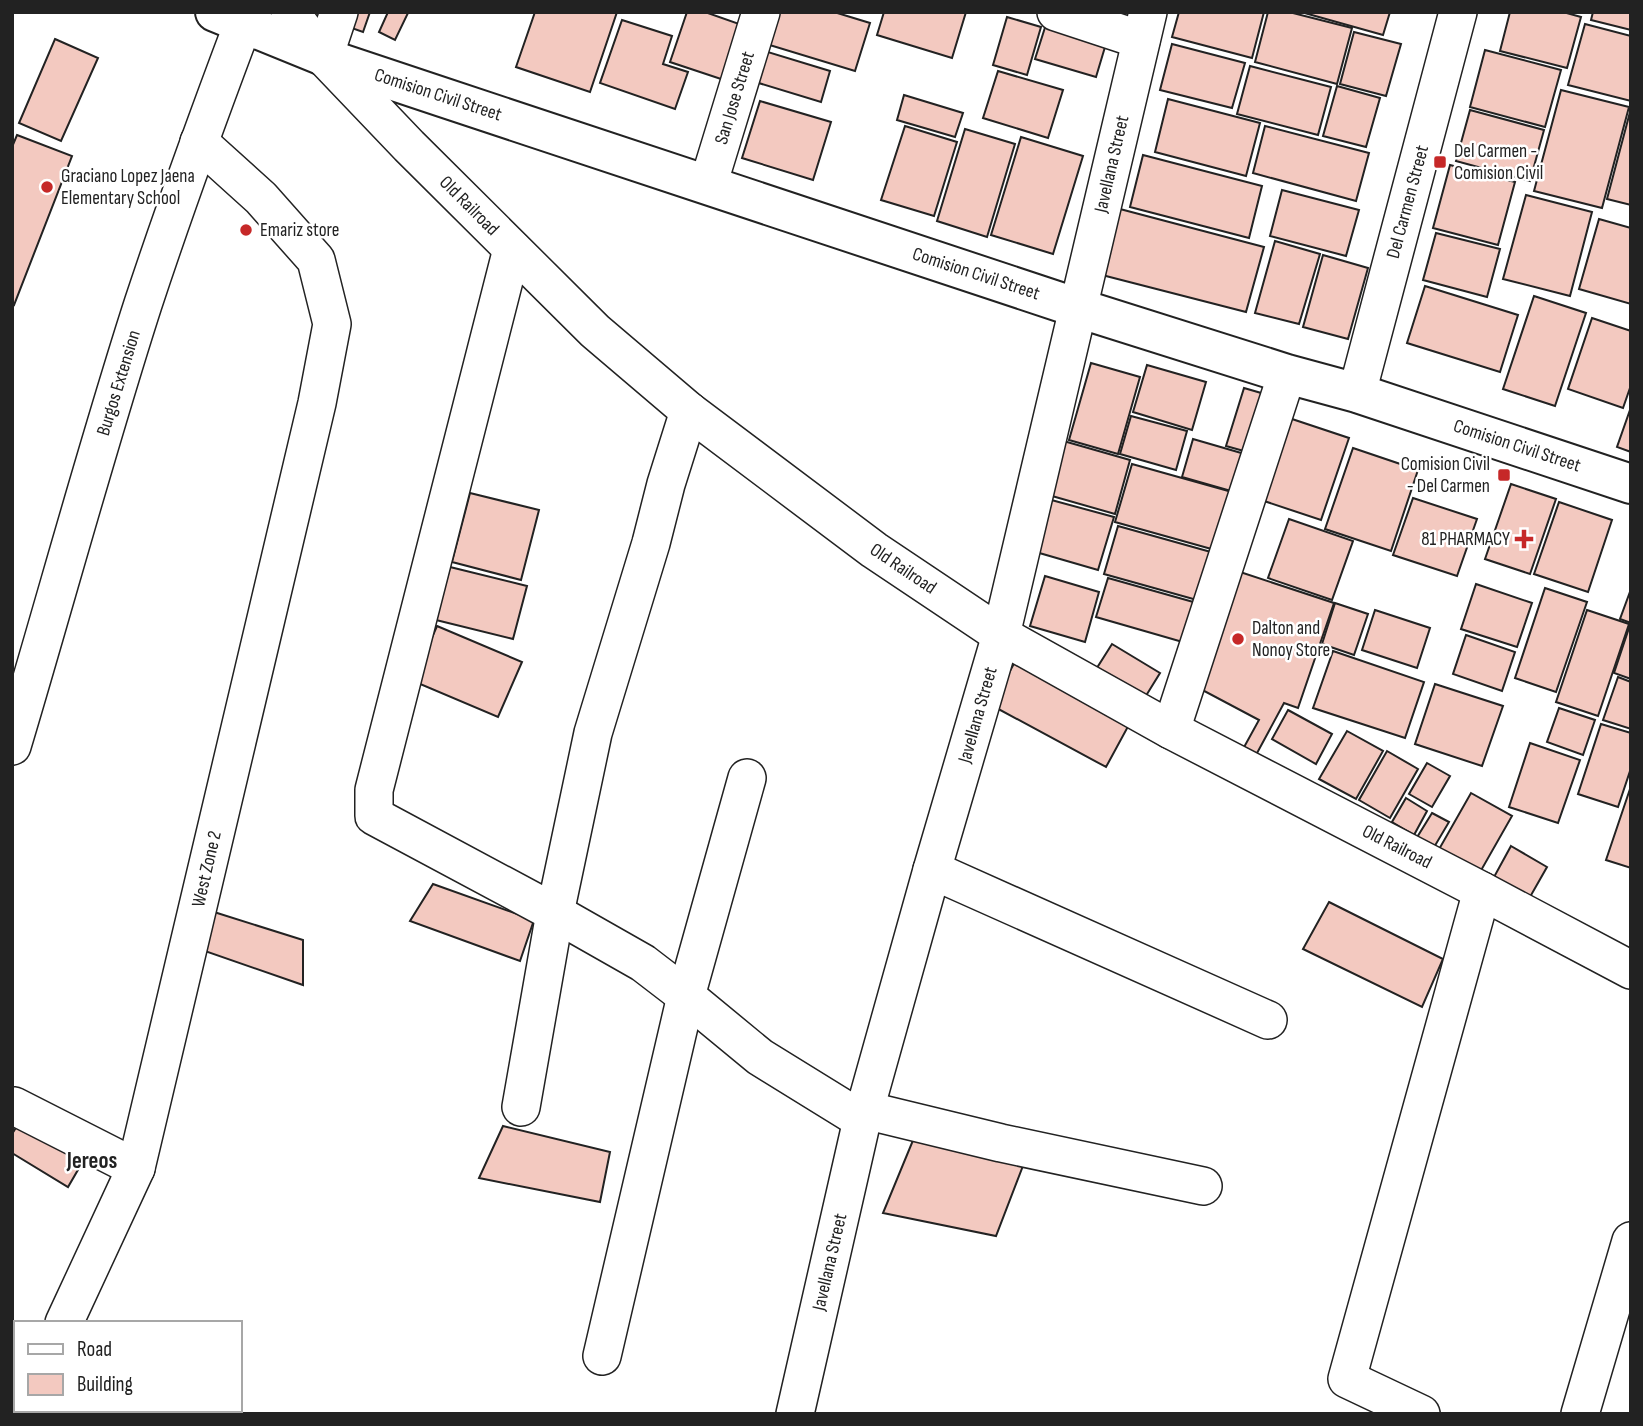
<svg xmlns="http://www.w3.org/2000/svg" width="1643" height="1426" font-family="'Sofia Sans Condensed',sans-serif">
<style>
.building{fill:#f3c9c0;stroke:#222;stroke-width:2}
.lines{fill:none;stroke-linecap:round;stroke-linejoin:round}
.minor-casing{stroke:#222;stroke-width:40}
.major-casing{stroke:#222;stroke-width:42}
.minor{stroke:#fff;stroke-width:37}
.major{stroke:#fff;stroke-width:38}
.poi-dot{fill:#c62828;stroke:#fff;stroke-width:2.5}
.labels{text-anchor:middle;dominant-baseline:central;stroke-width:5;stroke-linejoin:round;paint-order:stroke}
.street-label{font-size:19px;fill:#222;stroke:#fff}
.poi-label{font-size:19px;fill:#222;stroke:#fff;text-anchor:start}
.quarter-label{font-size:23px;font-weight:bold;fill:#222;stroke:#fff}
</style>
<rect width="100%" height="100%" fill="#fff"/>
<g class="building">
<polygon points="344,12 370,12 363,32 340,24"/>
<polygon points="388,12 408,13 395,40 379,32"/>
<polygon points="535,12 617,12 590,92 516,67"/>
<polygon points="687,12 705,12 745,26 727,81 670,62"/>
<polygon points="773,12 834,12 870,23 855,71 763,43"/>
<polygon points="884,12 966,12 952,58 877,35"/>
<polygon points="1179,12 1264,12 1252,58 1172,37"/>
<polygon points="1268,12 1289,12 1352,28 1337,84 1255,62"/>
<polygon points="1301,12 1390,12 1383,35"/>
<polygon points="1510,12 1563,12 1581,17 1567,68 1500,51"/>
<polygon points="1593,12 1631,12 1631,30 1591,20"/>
<polygon points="1007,17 1041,27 1027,75 993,65"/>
<polygon points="1048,18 1108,37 1096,77 1035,59"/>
<polygon points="622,20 672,36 663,64 688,72 675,109 600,83"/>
<polygon points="1585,24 1631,36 1631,101 1568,85"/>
<polygon points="1354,32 1401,44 1386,96 1340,84"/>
<polygon points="55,39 98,58 61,141 19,123"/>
<polygon points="1172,44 1245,63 1232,108 1160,90"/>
<polygon points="761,50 830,71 821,102 752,81"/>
<polygon points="1485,50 1561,70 1545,127 1470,107"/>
<polygon points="1250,66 1331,87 1318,135 1237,114"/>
<polygon points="998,71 1063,90 1048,138 983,118"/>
<polygon points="1337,86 1380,98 1366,147 1323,136"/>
<polygon points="1561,90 1629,107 1602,208 1534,191"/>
<polygon points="904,95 963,113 955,137 897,120"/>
<polygon points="1168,99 1260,123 1246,176 1155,152"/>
<polygon points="760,101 831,122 813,180 742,158"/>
<polygon points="1470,110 1544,130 1530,181 1456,161"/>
<polygon points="1630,112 1631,112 1631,205 1607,199"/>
<polygon points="905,126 957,142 934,216 881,200"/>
<polygon points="1265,126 1369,153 1356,201 1253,173"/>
<polygon points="965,129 1015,144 987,237 937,221"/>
<polygon points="17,135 72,156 14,305 12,304 12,147"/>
<polygon points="1021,137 1083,156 1053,254 991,235"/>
<polygon points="1143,155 1262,186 1249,238 1130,207"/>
<polygon points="1450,165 1515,182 1498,245 1433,228"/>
<polygon points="1282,190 1359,210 1346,256 1270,236"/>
<polygon points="1526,195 1592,212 1570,296 1503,279"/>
<polygon points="1120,209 1264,247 1246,312 1102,275"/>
<polygon points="1599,219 1631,228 1631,304 1579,289"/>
<polygon points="1436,233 1500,249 1487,297 1423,280"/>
<polygon points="1275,241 1320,254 1299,324 1255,313"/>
<polygon points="1323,255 1368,268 1348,339 1303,327"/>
<polygon points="1425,286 1518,315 1500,372 1407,343"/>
<polygon points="1534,296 1586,313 1555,406 1503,389"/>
<polygon points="1592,318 1631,331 1631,385 1623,408 1568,389"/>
<polygon points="1091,363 1140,377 1118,454 1069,440"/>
<polygon points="1147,365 1206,382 1192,430 1133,412"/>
<polygon points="1244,388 1275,397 1258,455 1226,446"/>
<polygon points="1631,407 1631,452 1617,447"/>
<polygon points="1280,415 1349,438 1321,520 1252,497"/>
<polygon points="1131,416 1187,431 1176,470 1120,454"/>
<polygon points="1193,439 1255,457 1245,495 1182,477"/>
<polygon points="1060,440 1130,460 1115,514 1045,494"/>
<polygon points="1353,448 1418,470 1391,551 1325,529"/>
<polygon points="1132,464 1232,492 1215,550 1115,522"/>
<polygon points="1511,484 1556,499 1530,574 1485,559"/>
<polygon points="470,493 539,510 521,580 452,562"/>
<polygon points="1044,498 1114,517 1098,570 1029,550"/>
<polygon points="1413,498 1477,519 1457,576 1393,555"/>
<polygon points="1559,502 1612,520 1588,592 1534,574"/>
<polygon points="1289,519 1353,541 1332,600 1268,578"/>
<polygon points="1118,526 1218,554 1204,602 1104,574"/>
<polygon points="450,567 527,586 513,639 436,620"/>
<polygon points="1231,569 1334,603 1298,708 1284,703 1256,755 1243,749 1259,720 1191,684"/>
<polygon points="1045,576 1099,592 1085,642 1030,626"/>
<polygon points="1108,578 1204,605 1193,645 1096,617"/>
<polygon points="1476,584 1532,603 1517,647 1461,629"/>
<polygon points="1545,588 1587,602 1556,692 1515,678"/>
<polygon points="1631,589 1631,623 1620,619"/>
<polygon points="1335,603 1368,614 1354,655 1322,644"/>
<polygon points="1375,610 1430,628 1417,668 1362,650"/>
<polygon points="1587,610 1629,624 1598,716 1556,702"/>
<polygon points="1630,625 1631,626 1631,679 1614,673"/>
<polygon points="437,626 522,662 498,717 413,681"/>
<polygon points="1466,635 1515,652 1502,691 1453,674"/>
<polygon points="1112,644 1160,673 1144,699 1095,671"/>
<polygon points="1333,651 1424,682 1405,738 1313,708"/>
<polygon points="1016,660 1131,721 1106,767 991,705"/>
<polygon points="1618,677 1631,682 1631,729 1603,720"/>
<polygon points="1435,684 1503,706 1482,766 1415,744"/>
<polygon points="1559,708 1595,720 1583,755 1547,742"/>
<polygon points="1288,710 1332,734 1316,764 1272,739"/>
<polygon points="1601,724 1631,733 1631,768 1618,807 1578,794"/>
<polygon points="1347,731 1383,751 1356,799 1319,779"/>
<polygon points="1530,743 1580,760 1558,823 1509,807"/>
<polygon points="1387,751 1418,769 1390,818 1359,800"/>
<polygon points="1427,763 1450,776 1432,807 1409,794"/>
<polygon points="1631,786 1631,868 1606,860"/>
<polygon points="1471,793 1512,816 1479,874 1438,851"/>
<polygon points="1406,798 1427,811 1414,835 1392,822"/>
<polygon points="1432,813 1449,822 1433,849 1416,839"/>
<polygon points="1511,846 1547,867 1530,897 1494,877"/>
<polygon points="433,884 534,920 520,961 410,921"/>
<polygon points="1329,902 1443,959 1422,1007 1303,949"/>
<polygon points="214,912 303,940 303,985 199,949"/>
<polygon points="22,1118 86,1156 68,1187 12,1153 12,1134"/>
<polygon points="503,1126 610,1152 600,1202 479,1178"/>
<polygon points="916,1133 997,1161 1026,1158 996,1236 883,1213"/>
</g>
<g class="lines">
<defs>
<g id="minor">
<polyline points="290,12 324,57 409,146 595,331 689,411 874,550 1001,635 1171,730 1482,891 1631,970"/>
<polyline points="1056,12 1141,40"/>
<polyline points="324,57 339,12"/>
<polyline points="708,185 761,12"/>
<polyline points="512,249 374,790 374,816 555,913 643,963 686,996 760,1057 862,1120"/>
<polyline points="1357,393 1458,12"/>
<polyline points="1171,730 1287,374"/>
<path d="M12,746C56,599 96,450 143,304C174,210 208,117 243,24"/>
<polyline points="932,870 1268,1020"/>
<polyline points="14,1106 136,1168"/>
<polyline points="521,1107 555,913 593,733 651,543 666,484 689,411"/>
<polyline points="865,1110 1001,1143 1203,1186"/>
<polyline points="64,1323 136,1168 317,403 332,324 316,260 261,198 199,142"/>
<polyline points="602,1356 686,996 747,778"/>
<polyline points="20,1414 22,1410"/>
<polyline points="795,1414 862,1120 932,870 1001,635 1148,12"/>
<polyline points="1421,1414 1347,1379 1482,891"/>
<polyline points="1580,1414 1631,1241"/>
</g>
<polyline id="major" points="215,12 343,64 442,97 1078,308 1287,374 1357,393 1631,484"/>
</defs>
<use href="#minor" class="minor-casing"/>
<use href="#major" class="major-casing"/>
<use href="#minor" class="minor"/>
<use href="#major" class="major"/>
</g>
<g class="poi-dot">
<rect x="1433" y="155" width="14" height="14" rx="3.5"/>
<circle cx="47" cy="187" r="7"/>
<circle cx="246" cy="230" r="7"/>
<rect x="1497" y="468" width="14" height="14" rx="3.5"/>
<path d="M1520.5 528.5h7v7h7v7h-7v7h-7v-7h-7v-7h7z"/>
<circle cx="1238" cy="639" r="7"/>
</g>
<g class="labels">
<g class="street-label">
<text transform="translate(438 95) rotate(18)">Comision Civil Street</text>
<text transform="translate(735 98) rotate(-73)">San Jose Street</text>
<text transform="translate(1112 164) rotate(-77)">Javellana Street</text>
<text transform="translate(1408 202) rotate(-75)">Del Carmen Street</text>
<text transform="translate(469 206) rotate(45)">Old Railroad</text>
<text transform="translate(976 274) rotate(18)">Comision Civil Street</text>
<text transform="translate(119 383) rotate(-73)">Burgos Extension</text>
<text transform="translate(1517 446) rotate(18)">Comision Civil Street</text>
<text transform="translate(903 569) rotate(34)">Old Railroad</text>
<text transform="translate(978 715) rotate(-74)">Javellana Street</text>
<text transform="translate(1397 847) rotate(27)">Old Railroad</text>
<text transform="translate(207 869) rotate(-77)">West Zone 2</text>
<text transform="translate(830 1262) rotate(-77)">Javellana Street</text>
</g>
<g class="poi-label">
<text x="1454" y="151">Del Carmen -<tspan x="1454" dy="22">Comision Civil</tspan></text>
<text x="61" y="176">Graciano Lopez Jaena<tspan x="61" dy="22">Elementary School</tspan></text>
<text x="260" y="230">Emariz store</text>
<text x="1490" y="464" text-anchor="end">Comision Civil<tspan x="1490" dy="22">- Del Carmen</tspan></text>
<text x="1510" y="539" text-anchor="end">81 PHARMACY</text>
<text x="1252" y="628">Dalton and<tspan x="1252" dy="22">Nonoy Store</tspan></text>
</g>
<g class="quarter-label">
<text x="92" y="1161">Jereos</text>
</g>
</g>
<rect width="1643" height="1426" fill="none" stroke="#222222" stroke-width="28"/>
<rect x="14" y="1321" width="228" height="91" fill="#ffffff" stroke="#a7a7a7" stroke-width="2"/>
<rect x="28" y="1344" width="35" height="10" fill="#ffffff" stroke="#a7a7a7" stroke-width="2"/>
<text x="77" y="1356" font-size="21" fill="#222222">Road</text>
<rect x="28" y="1374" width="35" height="21" fill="#f3c9c0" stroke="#a7a7a7" stroke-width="2"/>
<text x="77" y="1391" font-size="21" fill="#222222">Building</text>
</svg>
